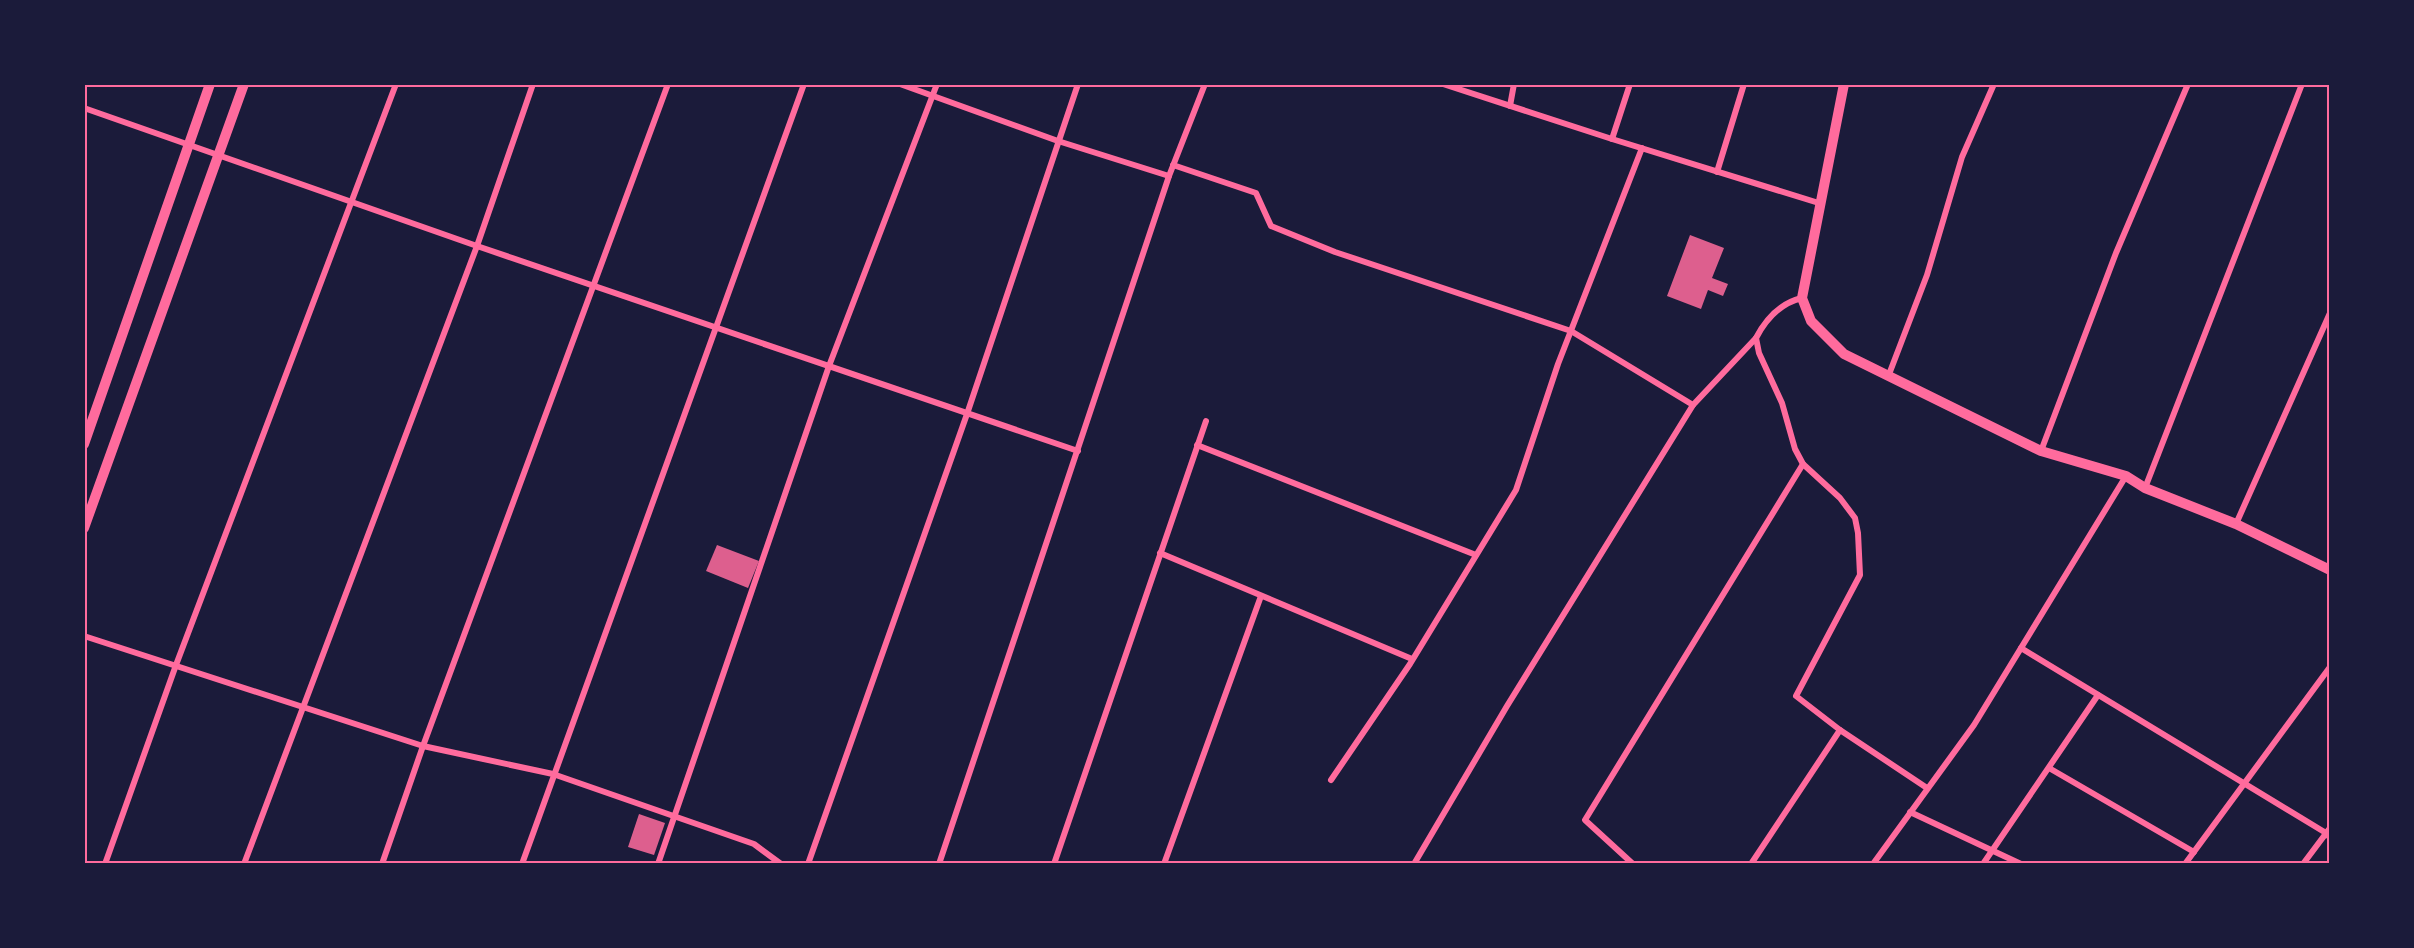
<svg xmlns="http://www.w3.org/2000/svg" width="2414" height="948" font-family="'Space Grotesk',sans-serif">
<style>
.building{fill:#dd5f8e}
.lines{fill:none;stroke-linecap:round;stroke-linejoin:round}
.minor{stroke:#ff6b9d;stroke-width:6}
.tertiary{stroke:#ff6b9d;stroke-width:10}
.neatline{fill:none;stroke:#ff6b9d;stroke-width:2}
</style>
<rect width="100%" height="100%" fill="#1b1b3a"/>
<g class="building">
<polygon points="1690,235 1724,248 1712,278 1728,284 1723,296 1708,290 1701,309 1667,296"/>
<polygon points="717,545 759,561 748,588 706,571"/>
<polygon points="639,814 665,823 654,855 628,847"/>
</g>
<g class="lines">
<g class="minor">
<polyline points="900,84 1058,141 1169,176 1205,84"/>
<polyline points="1443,84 1612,139 1822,204"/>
<polyline points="1510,106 1514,84"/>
<polyline points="84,108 477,246 1078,451"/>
<polyline points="1612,139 1630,84"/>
<polyline points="1173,165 1256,193 1271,226 1335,252 1571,331 1693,405"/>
<polyline points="1717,172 1744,84"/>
<path d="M1802,298C1780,303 1766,319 1756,338L1759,353L1782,403L1795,449L1803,464L1840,498L1855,518L1858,533L1860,575L1796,696L1840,730L1927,788"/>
<polyline points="1888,377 1927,275 1962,157 1994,84"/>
<polyline points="1197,445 1476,555"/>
<polyline points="2041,451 2116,253 2188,84"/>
<polyline points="2145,488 2302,84"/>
<polyline points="2236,524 2330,313"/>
<polyline points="1160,553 1412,659"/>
<polyline points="84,636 423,746 553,774 754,844 781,864"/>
<polyline points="2021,648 2326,833 2330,838"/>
<polyline points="2049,768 2194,852"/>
<polyline points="1331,780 1410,664 1516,490 1558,364 1642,148"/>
<polyline points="1910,812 2021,864"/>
<polyline points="105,864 176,665 396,84"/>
<polyline points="244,864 477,246 533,84"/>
<polyline points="382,864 423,746 668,84"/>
<polyline points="522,864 804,84"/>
<polyline points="658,864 829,366 937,84"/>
<polyline points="808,864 967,414 1078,84"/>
<polyline points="939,864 1169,176"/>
<polyline points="1054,864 1206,421"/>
<polyline points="1164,864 1261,596"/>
<polyline points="1414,864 1507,706 1693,405 1756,338"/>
<polyline points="1633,864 1585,820 1803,464"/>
<polyline points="1751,864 1840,730"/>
<polyline points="1873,864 1974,725 2126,476"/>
<polyline points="1983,864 2098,695"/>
<polyline points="2185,864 2330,667"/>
<polyline points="2303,864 2330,828"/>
</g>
<g class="tertiary">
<polyline points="1844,84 1802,298 1811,321 1844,354 2041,451 2126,476 2145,488 2236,524 2330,570"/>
<polyline points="84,444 210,84"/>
<polyline points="84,528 244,84"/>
</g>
</g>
<rect width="2414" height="948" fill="none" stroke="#1b1b3a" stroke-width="171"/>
<rect x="86" y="86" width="2242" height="776" class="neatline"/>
</svg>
